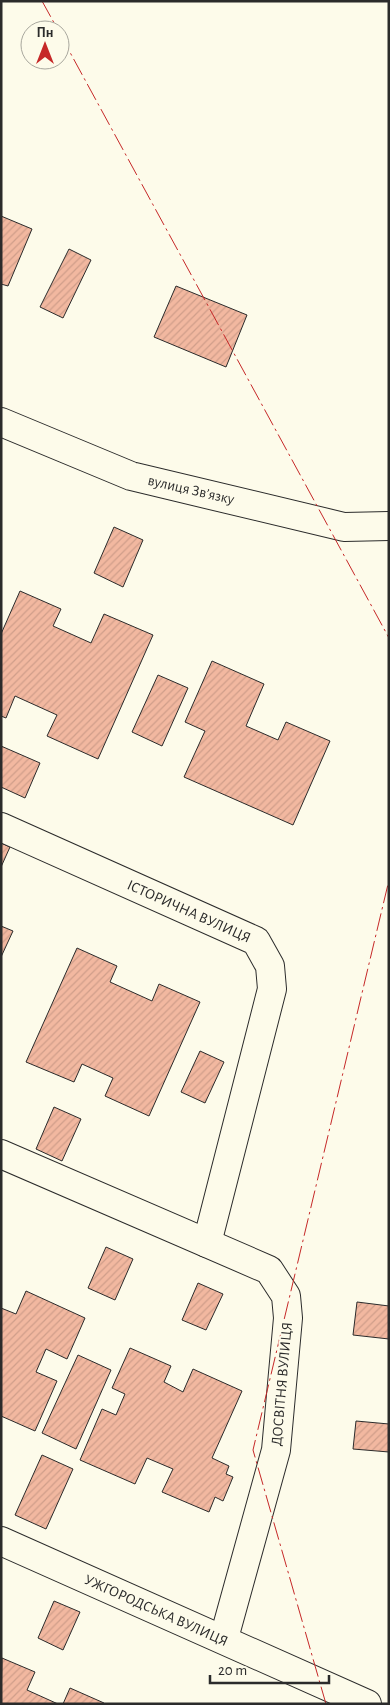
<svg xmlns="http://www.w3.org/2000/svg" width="390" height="1705" font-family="'Alegreya Sans',sans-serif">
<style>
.building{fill:url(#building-hatch);stroke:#2b2b2b}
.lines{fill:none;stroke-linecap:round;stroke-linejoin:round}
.street-casing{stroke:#2b2b2b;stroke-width:30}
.street{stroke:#fdfbea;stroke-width:28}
.power{stroke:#c62828;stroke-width:1;stroke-dasharray:18 4 2.5 4;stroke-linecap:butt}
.labels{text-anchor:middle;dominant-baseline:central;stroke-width:4;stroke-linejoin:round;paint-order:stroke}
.street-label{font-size:15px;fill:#2b2b2b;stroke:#fdfbea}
</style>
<defs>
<pattern id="building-hatch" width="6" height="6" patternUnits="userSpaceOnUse" patternTransform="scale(1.25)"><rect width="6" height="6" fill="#f2b8a0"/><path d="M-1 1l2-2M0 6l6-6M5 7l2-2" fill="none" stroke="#d09e8a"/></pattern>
</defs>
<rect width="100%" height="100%" fill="#fdfbea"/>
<g class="building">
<polygon points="1,216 32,229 8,286 1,284"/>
<polygon points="69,249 91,260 63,318 40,307"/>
<polygon points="176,286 247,315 226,367 154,337"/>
<polygon points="114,527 143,540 123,587 94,573"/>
<polygon points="20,591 61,609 53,626 91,643 104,614 153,635 98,759 47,736 57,715 15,696 6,718 1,716 1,634"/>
<polygon points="212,661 264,684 246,726 278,740 286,722 330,741 293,825 184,777 205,731 185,722"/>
<polygon points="158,675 188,688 162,746 132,732"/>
<polygon points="1,746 40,763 25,798 1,787"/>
<polygon points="1,843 10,847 1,867"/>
<polygon points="1,926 13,931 1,957"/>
<polygon points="77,948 117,966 110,982 152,1001 159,984 200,1002 149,1116 105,1096 113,1078 82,1064 74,1082 26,1062"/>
<polygon points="200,1051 224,1062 205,1103 181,1092"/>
<polygon points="54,1107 81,1119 62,1161 36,1149"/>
<polygon points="106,1247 133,1259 115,1300 88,1288"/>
<polygon points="198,1283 223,1294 206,1330 182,1320"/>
<polygon points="26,1291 85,1318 67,1359 46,1349 36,1372 57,1381 35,1431 1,1416 1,1308 16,1314"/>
<polygon points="357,1302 389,1306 389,1339 353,1335"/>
<polygon points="130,1348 171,1366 164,1382 183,1392 193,1369 242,1391 212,1458 229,1466 226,1474 233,1477 223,1501 215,1497 209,1512 162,1492 173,1469 147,1458 135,1484 80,1460 102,1409 116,1415 125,1394 112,1388"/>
<polygon points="78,1355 111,1370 76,1449 42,1433"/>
<polygon points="356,1421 389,1424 389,1452 353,1449"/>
<polygon points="42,1455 73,1469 46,1529 15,1515"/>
<polygon points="54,1601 80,1612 63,1650 38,1638"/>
<polygon points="2,1658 35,1672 27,1690 58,1704 1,1704"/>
<polygon points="70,1688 104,1703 103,1704 63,1704"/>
</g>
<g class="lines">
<defs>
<g id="street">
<polyline points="1,422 131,476 344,527 389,526"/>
<path id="s1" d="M1,827L256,941L270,966L272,989L207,1243"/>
<polyline points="1,1154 269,1270 286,1296 288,1318 276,1450 224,1638"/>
<path id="s2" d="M1,1541L367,1704"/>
</g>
</defs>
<use href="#street" class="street-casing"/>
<use href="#street" class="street"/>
<g class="power">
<polyline points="42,1 58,30"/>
<polyline points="60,34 389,638"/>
<polyline points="326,1704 253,1450 389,880"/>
</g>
</g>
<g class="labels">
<g class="street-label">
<text transform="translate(191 490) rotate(13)">вулиця Звʼязку</text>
<text stroke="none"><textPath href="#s1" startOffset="206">ІСТОРИЧНА ВУЛИЦЯ</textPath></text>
<text transform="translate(282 1384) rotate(-85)">ДОСВІТНЯ ВУЛИЦЯ</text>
<text stroke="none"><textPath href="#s2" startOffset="170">УЖГОРОДСЬКА ВУЛИЦЯ</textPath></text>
</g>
</g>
<rect width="390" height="1705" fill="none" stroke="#2b2b2b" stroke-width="5"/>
<g transform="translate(45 45)"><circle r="24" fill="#fdfbea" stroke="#a9a89e"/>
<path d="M0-4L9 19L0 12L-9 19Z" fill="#c62828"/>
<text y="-8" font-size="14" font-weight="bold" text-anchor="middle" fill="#2b2b2b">Пн</text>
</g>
<path d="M210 1675v8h119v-8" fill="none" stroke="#2b2b2b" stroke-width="2.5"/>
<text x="218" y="1675" font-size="15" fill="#2b2b2b" stroke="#fdfbea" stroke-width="4" paint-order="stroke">20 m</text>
</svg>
